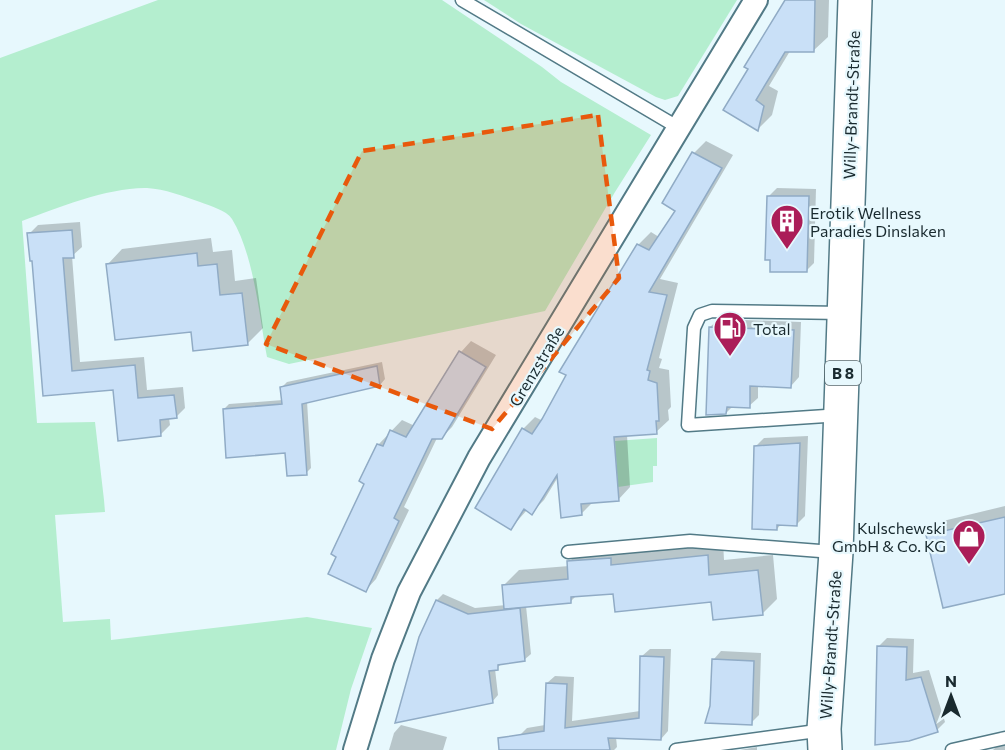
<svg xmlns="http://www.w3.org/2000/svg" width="1005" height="750" font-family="Commissioner,sans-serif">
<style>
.green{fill:#b4eecf}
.shadow{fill:#0003}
.building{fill:#c9e0f7;stroke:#90abc5;stroke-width:1.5}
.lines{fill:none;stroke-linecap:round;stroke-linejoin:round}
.service-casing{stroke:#527a86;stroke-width:15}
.minor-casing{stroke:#527a86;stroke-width:26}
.primary-casing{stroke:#527a86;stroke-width:36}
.service{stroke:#fff;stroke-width:12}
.minor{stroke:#fff;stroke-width:22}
.primary{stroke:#fff;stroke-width:33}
.marked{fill:#e8590c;fill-opacity:0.2;stroke:#e8590c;stroke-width:4.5;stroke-dasharray:12 8;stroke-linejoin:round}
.labels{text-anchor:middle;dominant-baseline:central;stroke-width:4.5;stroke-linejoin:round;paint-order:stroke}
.shield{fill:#e7f8fd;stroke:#57686d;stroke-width:1.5}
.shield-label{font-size:15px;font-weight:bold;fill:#192a2f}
.street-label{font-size:16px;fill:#192a2f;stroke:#e7f8fd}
.poi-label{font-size:16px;fill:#192a2f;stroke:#e7f8fd;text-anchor:start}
</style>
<rect width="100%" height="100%" fill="#e7f8fd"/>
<g class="green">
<path d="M158,0H442L542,67L561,82L651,135L615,192L545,311L289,364L267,357C259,315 254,255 232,219C226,210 210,206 200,202C183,196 165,189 147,188C109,187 57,208 22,221L37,423L95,422L104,500L105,512L55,515L63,622L110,619L111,640L307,617L372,628L351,689L336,750H0V58Z"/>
<polygon points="484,0 737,0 678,96 665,100 656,97 521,24"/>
<polygon points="657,438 657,466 653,466 653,482 618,487 615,441"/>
</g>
<g class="shadow">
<polygon points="786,0 829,0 828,37 813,51 790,51 769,86 778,91 772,115 758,129 751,69"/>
<polygon points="706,141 733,155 660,279 678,283 659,358 662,359 659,368 669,370 671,407 668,410 669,420 656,432 627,435 630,487 618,500 593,502 581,514 558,477 544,500 531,513 527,510 511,528 523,429 535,417 543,421 568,375 561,371 638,245 651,232 659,237 677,210 694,153"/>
<polygon points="777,188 816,189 814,263 806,271 771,259 769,196"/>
<polygon points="80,222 82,247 72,256 80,362 144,357 147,390 183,387 185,408 176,417 169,418 170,425 160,435 114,388 44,394 33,259 29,234 38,225"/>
<polygon points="211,238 213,252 232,250 235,281 256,278 263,328 247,344 192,330 107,265 122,249"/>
<polygon points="719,319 801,322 799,377 791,386 758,385 758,398 749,406 733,406 726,413 710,327"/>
<polygon points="471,341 496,355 452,427 441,438 437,438 404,507 409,510 376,579 366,590 366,483 378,445 402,420 415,426 461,352"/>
<polygon points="382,362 385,379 380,385 307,401 311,468 306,473 287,452 224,409 229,404 283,400 282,387 287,382"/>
<polygon points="808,436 805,516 797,524 782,523 777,529 756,446 764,438"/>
<polygon points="1005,506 1005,592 928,536 943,521"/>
<polygon points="723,541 724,560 773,555 777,599 762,614 713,600 614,592 577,595 570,602 526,606 531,654 524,660 503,663 495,669 498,695 492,702 437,600 443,594 475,608 506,605 504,585 519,570 569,566 569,562 584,547"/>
<polygon points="887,638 914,639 913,673 929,670 945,722 937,730 879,646"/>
<polygon points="650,649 671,649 668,731 661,739 616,737 617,747 614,750 521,750 519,736 527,728 545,725 547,683 555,676 574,677 572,721 640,711 642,656"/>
<polygon points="721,651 761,653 759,715 751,723 712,707 714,659"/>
<polygon points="401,725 447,737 443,750 389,750 394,733"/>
<polygon points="1003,740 1005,740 1005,750 993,750"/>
<polygon points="757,747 757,750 740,750"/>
</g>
<g class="building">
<polygon points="785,0 815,0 814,52 785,52 756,100 764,106 758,131 723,110 748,69 744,67"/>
<polygon points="692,152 722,168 649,292 667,295 647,370 650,371 648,380 657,383 659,421 656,421 657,434 614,437 619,501 581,504 582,515 561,518 557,475 532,515 524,509 511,530 475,508 522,428 532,434 542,419 566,375 559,372 637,244 649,250 675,211 662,203"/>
<polygon points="767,196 809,196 807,272 770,272 770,260 765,260"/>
<polygon points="72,230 74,258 63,258 72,371 135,365 138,398 174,395 177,418 160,420 161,436 118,441 113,390 43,396 32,261 30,261 27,233"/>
<polygon points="197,253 198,266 217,264 220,295 242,293 248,345 193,351 191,332 115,340 106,264"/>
<polygon points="709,327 794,330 791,388 750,386 750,408 727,407 726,414 706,415"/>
<polygon points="459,351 486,367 442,439 432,439 394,518 399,521 366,592 328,574 336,557 331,554 364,484 359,481 377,444 383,446 390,430 406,437"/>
<polygon points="377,366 380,386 302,404 307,475 287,476 285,453 226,458 223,409 282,404 280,387"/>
<polygon points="800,443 797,526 777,525 777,530 752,529 754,446"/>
<polygon points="1005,517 1005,594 943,608 926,535"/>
<polygon points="708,555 709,575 758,570 763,615 713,620 711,602 615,612 613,594 571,597 571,603 504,609 502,585 568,579 567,561 611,558 611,565"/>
<polygon points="436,600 468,614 520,608 525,661 498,665 498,670 489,671 493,703 395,723 419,637"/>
<polygon points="877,646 907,647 906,680 921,677 938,732 909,741 875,745"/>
<polygon points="640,656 664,657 661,740 608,738 610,750 499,750 498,738 544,731 546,683 567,684 565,728 639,718"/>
<polygon points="712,659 754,661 752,725 705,723 710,706"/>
</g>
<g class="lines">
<defs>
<g id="service">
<polyline points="462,0 679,128"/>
<polyline points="841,415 688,425 694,328 700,315 712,311 843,313"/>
<polyline points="568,552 690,541 833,552"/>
<polyline points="676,750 824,730"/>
<polyline points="952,750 1005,738"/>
</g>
<polyline id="minor" points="355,750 383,659 409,592 479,458 756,0"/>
<polyline id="primary" points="825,750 824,729 836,552 855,0"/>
</defs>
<use href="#service" class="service-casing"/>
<use href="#minor" class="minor-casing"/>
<use href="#primary" class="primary-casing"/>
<use href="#service" class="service"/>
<use href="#minor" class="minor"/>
<use href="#primary" class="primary"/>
</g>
<path class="marked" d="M598,115L619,278L492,429L266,344L362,151Z"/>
<defs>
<symbol id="building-pin" viewBox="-11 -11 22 30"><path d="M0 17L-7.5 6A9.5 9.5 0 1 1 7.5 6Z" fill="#ab1d58" stroke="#e7f8fd"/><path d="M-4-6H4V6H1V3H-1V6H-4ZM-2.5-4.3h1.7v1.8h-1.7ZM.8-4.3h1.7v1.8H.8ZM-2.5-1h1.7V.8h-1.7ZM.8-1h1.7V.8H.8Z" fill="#fff"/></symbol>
<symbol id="fuel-pin" viewBox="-11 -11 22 30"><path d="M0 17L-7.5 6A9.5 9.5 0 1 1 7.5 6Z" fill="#ab1d58" stroke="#e7f8fd"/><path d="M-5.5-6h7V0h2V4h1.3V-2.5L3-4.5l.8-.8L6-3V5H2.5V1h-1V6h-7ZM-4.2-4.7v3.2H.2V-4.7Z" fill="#fff"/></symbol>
<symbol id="shop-pin" viewBox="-11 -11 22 30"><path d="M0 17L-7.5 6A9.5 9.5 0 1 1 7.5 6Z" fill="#ab1d58" stroke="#e7f8fd"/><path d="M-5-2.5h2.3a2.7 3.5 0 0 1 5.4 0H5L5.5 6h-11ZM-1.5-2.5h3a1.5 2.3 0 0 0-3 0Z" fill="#fff"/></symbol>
</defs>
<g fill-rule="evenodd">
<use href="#building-pin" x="768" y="202" width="38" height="52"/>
<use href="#fuel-pin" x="711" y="309" width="38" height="52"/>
<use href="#shop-pin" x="950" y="517" width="38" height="52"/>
</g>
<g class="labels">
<rect class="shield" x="825" y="361" width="36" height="24" rx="4.5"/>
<g class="shield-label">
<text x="843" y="373">B 8</text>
</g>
<g class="street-label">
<text transform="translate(851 105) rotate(-88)">Willy-Brandt-Straße</text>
<text transform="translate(536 366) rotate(-59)">Grenzstraße</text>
<text transform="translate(830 645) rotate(-86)">Willy-Brandt-Straße</text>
</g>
<g class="poi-label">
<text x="810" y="212">Erotik Wellness<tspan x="810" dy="18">Paradies Dinslaken</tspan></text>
<text x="753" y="328">Total</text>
<text x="946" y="527" text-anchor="end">Kulschewski<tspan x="946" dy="18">GmbH &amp; Co. KG</tspan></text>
</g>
</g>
<g transform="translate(951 696)" stroke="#e7f8fd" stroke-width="4.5" paint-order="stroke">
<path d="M0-4.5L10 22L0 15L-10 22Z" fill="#192a2f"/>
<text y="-9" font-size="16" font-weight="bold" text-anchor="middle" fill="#192a2f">N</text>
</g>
</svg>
